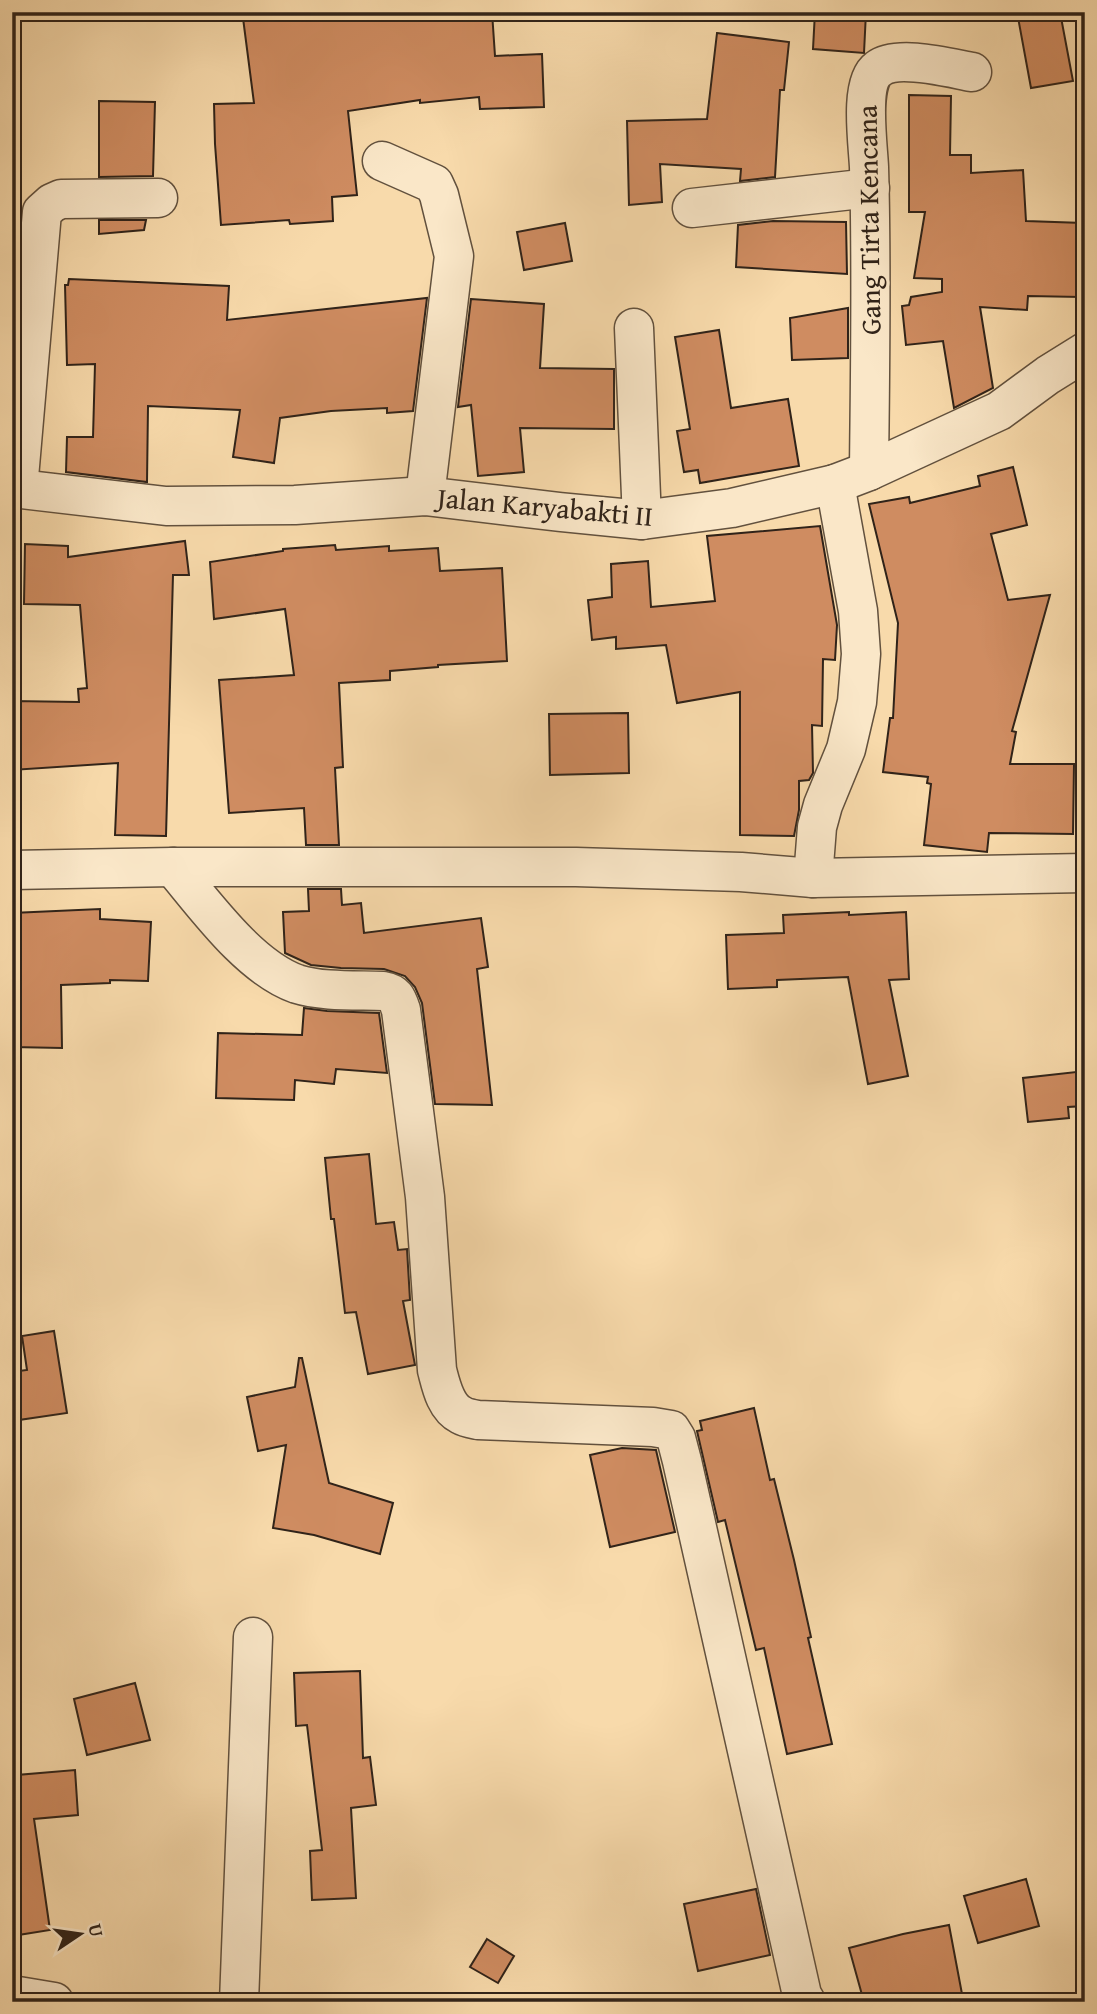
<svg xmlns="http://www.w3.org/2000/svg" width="1097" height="2014" font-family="'Gentium Book Plus',serif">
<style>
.building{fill:#cf8c61;stroke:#302319;stroke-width:2}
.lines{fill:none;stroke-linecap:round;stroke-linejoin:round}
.minor-casing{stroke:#62513e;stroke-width:41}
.minor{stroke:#fae7c8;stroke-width:38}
.labels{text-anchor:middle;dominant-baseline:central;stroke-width:6;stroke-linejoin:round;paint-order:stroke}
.street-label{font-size:28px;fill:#302319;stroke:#fae7c8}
</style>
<rect width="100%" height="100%" fill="#f8daab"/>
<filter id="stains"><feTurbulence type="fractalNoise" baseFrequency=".00286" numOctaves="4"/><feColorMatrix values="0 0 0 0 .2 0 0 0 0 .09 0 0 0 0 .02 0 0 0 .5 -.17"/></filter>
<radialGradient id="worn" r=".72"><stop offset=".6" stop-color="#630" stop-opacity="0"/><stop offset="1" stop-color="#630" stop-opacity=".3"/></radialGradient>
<g class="building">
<polygon points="288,12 492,12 495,56 542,54 544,107 480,109 479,97 420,103 420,100 348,111 357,195 332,197 333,221 290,224 289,220 221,225 215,144 214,104 254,103 243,18"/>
<polygon points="815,12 866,12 864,53 813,49"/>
<polygon points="1017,12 1060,12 1073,81 1031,88"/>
<polygon points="717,33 789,42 784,90 780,90 775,177 740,181 741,169 660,164 662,202 629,205 627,121 707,119"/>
<polygon points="909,95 951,96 950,155 971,155 971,173 1023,170 1026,221 1083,223 1081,297 1028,296 1027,310 980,307 993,388 954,408 943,341 906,345 902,306 909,305 911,297 942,292 942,279 914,278 925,212 909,212"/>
<polygon points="99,101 155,102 153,176 99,177"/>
<polygon points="99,220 146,220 144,230 99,234"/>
<polygon points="773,221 846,222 847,274 736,267 738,225"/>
<polygon points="565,223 572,261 524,270 517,232"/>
<polygon points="69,279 229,286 227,320 427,298 413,411 387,413 387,408 331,411 280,418 274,463 233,457 240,410 148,406 147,482 66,472 67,437 93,437 95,364 67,365 65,285 68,285"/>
<polygon points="471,299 544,304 540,368 614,369 614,429 520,428 524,472 478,476 471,405 458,407"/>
<polygon points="848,308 848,358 792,360 790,318"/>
<polygon points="719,330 731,408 788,399 799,466 700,483 698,470 684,472 677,431 690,429 675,337"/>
<polygon points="1013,467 1027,525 991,534 1008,600 1050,595 1012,731 1016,732 1010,764 1074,764 1073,834 989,833 987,852 924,845 931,784 927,783 928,777 883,772 890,718 893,718 898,623 869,504 909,497 910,503 980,486 978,476"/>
<polygon points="820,526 837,625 835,660 823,659 822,726 812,725 813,773 809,780 799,781 799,810 794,836 740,835 740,692 677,703 666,645 616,649 616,637 592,640 588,600 612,597 611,564 648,561 651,607 715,601 707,536"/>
<polygon points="185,541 189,575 173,575 166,836 115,835 118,763 12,770 12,701 79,702 78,689 87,688 80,605 24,604 25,544 68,546 68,557"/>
<polygon points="335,545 336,550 389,546 389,551 438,548 440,571 502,568 507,661 438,665 438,667 390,671 390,680 339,683 343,767 335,768 339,845 306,845 304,808 229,813 219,680 294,675 285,609 214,619 210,562 283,551 283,549"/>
<polygon points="628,713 629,773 550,775 549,714"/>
<polygon points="308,889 341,889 342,905 361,903 364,933 481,918 488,967 477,969 492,1105 435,1104 422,1003 415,987 405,976 384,969 341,968 311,965 285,953 283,912 309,911"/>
<polygon points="100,909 100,919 151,922 148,981 110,980 110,983 61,985 62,1048 12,1047 12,913"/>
<polygon points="849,912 849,915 906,912 909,979 889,980 908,1076 868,1084 848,977 777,980 777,987 728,989 726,935 784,933 783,915"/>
<polygon points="304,1008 327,1011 379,1013 387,1073 336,1069 334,1084 295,1080 294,1100 216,1098 218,1033 302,1035"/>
<polygon points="1085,1071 1085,1106 1068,1107 1069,1118 1028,1122 1023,1078"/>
<polygon points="369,1154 376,1224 394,1222 398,1250 407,1249 410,1300 403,1301 415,1365 368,1374 356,1312 345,1313 334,1219 331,1219 325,1158"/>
<polygon points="54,1331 67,1413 12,1421 12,1372 27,1370 22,1336"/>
<polygon points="299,1358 302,1358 329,1483 393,1503 380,1554 314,1535 273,1528 286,1445 258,1451 247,1397 295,1387"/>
<polygon points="754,1408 770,1480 774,1479 794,1560 811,1637 808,1638 832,1744 787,1754 764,1648 756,1650 725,1520 718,1522 697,1431 702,1430 700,1421"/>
<polygon points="622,1448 656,1450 675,1532 610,1547 590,1455"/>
<polygon points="360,1671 363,1758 370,1757 376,1805 351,1808 356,1898 312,1900 310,1851 322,1850 307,1725 296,1726 294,1673"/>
<polygon points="135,1683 150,1740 87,1755 74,1699"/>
<polygon points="75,1770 78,1815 34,1819 50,1930 12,1936 12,1801 19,1801 17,1775"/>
<polygon points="1026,1879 1039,1926 978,1943 964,1896"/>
<polygon points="756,1889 770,1955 698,1971 684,1904"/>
<polygon points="949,1925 962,1994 917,2002 864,2002 849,1948 903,1934"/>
<polygon points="487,1939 514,1956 498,1983 470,1967"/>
</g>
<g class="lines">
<defs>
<g id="minor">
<polyline points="382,161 434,184 439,195 454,256 425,496"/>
<polyline points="692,208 870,188"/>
<polyline points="634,328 642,520"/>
<path d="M869,471C870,370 872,268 869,167C868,144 859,83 878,69C897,54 950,68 972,72"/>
<polyline points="12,488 166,506 295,505 425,496 560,512 642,520 732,508 835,484 869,471 999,411 1048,375 1085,352"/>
<polyline points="18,489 42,212 52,203 61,199 158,198"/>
<path d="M173,867C205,905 249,967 297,984C322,992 357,990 383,991C395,993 397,998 401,1010L425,1197L437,1370C441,1385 445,1407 461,1415C466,1418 473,1419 478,1420L653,1427L671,1430L676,1438L682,1461L802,1995L806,2002"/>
<polyline points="12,870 173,867 576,867 741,872 813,878 1085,873"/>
<polyline points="813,878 817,827 823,805 846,749 857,702 861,654 858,611 835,484"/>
<polyline points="12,1995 54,2002"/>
<polyline points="239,2002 253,1637"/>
</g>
</defs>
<use href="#minor" class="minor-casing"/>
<use href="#minor" class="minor"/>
</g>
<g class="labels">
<g class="street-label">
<text transform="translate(868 220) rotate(-91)">Gang Tirta Kencana</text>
<text transform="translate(545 506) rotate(5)">Jalan Karyabakti II</text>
</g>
</g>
<rect width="1097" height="2014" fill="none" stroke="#f8daab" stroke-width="42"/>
<rect x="14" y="14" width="1069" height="1986" fill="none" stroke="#302319" stroke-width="3.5"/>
<rect x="21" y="21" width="1055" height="1972" fill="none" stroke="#302319" stroke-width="2"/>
<g transform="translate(80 1934) rotate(77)" stroke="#fae7c8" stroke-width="5" paint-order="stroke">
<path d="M0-5L12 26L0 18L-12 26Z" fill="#302319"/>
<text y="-10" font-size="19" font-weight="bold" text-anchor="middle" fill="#302319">U</text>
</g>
<rect width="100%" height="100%" filter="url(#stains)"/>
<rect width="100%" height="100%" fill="url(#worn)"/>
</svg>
